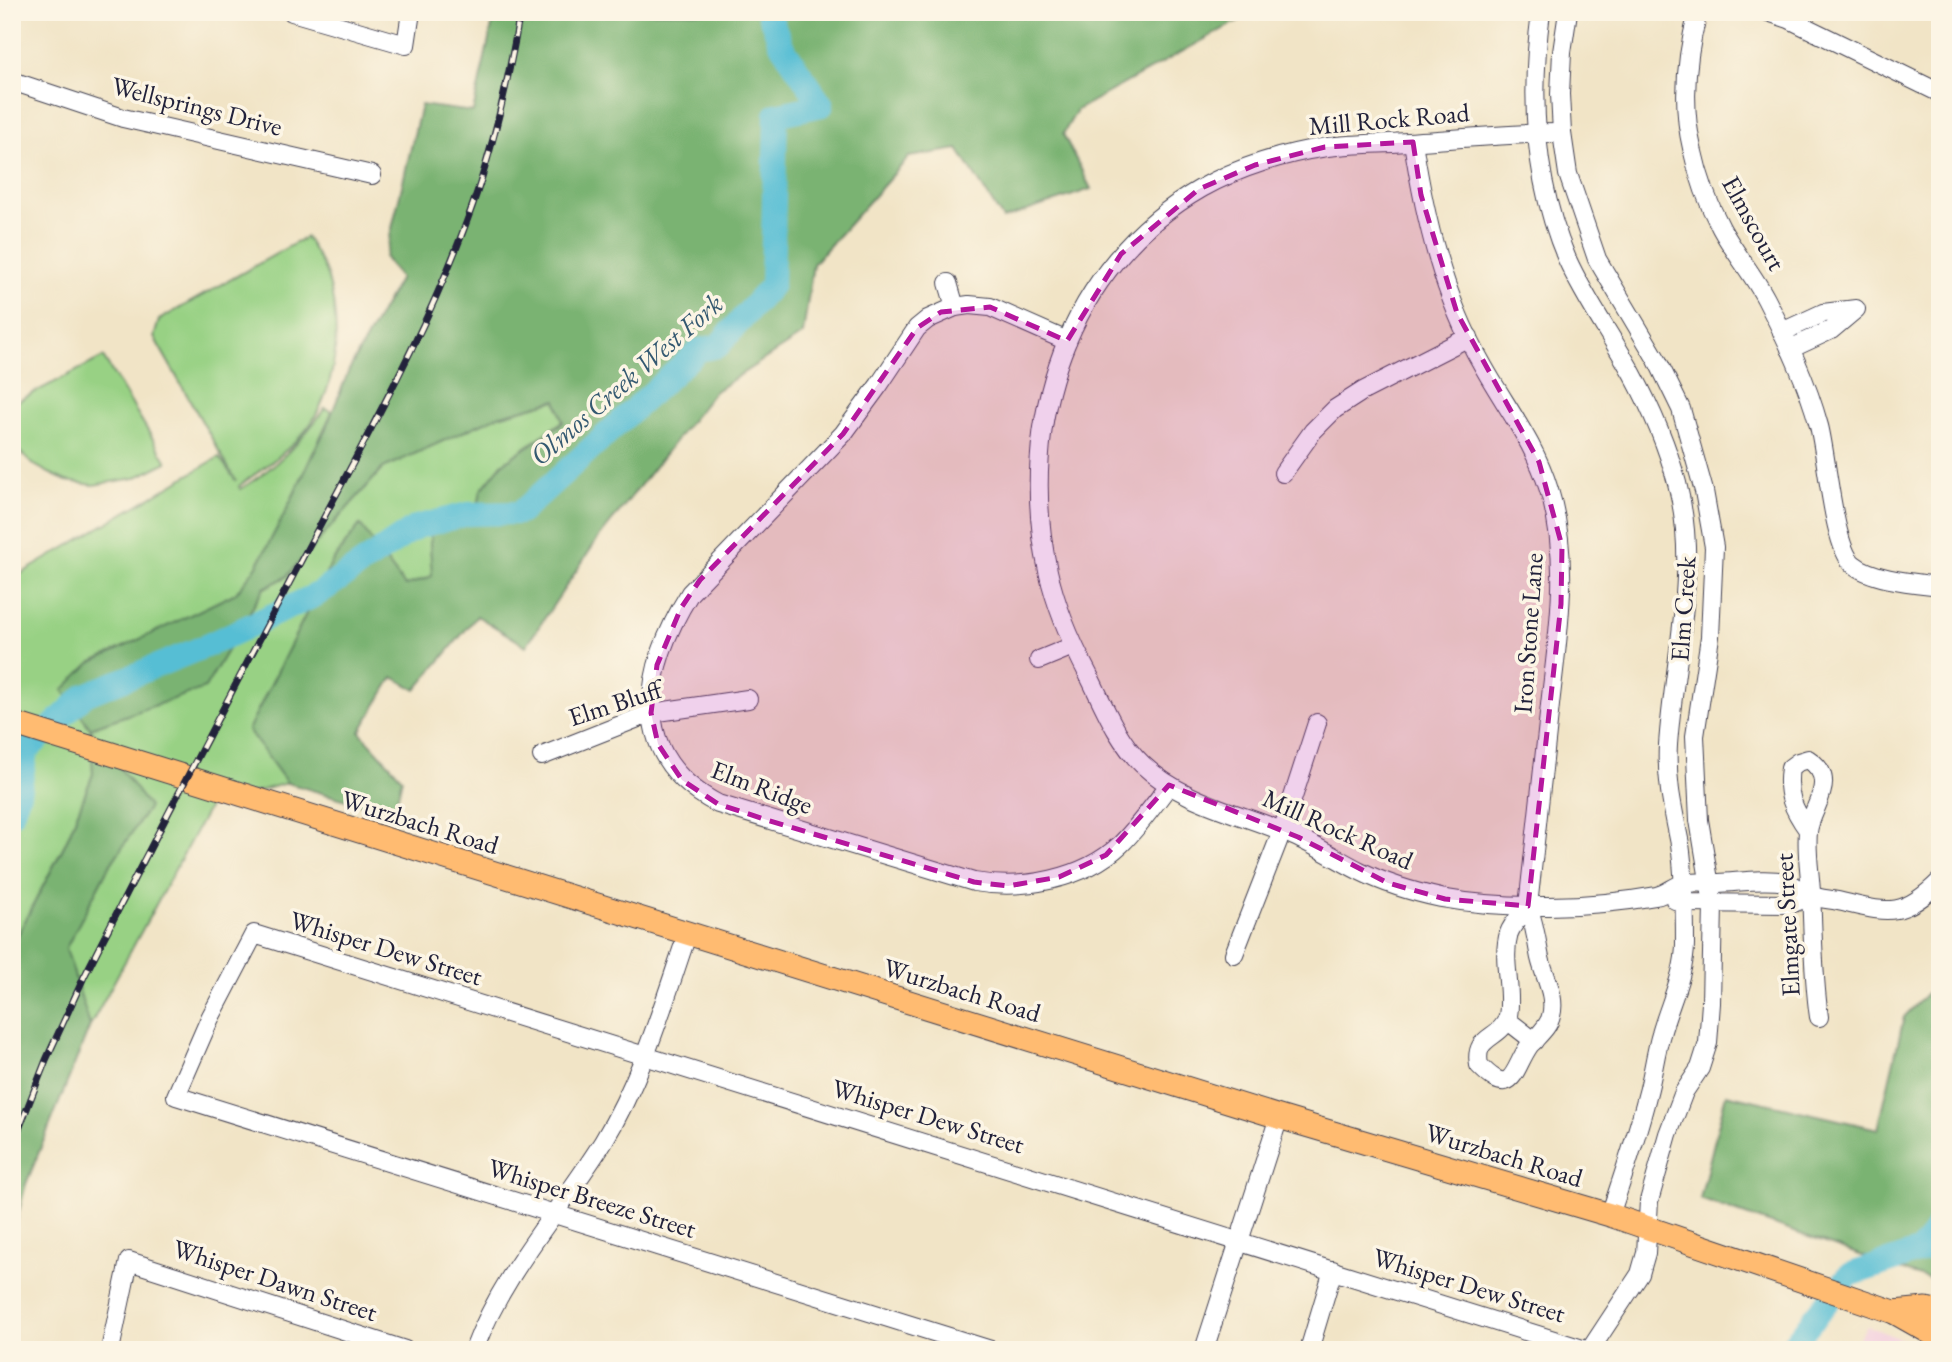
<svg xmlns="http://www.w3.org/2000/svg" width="1952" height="1362" font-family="'EB Garamond',serif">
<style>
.built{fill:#f3cfde}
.green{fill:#98d184;stroke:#5d7a60;stroke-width:2}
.forest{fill:#7ab372;stroke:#4e6a56;stroke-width:2}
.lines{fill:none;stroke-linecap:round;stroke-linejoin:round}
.river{stroke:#56bed4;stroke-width:24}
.minor-casing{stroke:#413f50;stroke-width:20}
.major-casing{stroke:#413f50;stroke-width:25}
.minor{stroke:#fff;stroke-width:18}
.major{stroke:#ffbb71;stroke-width:23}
.rail-casing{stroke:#22223b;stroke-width:7}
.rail{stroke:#fcf5e5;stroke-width:4.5;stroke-dasharray:13;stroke-linecap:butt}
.marked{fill:#b5179e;fill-opacity:0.2;stroke:#b5179e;stroke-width:5;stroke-dasharray:14 9;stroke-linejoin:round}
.labels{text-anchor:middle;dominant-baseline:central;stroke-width:7;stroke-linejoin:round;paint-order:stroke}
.street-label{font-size:26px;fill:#22223b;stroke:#fcf5e5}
.water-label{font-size:28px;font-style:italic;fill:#345971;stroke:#fcf5e5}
</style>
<rect width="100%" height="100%" fill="#fcf5e5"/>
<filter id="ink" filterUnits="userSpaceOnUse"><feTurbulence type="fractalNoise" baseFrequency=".0143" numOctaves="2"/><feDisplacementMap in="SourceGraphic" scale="14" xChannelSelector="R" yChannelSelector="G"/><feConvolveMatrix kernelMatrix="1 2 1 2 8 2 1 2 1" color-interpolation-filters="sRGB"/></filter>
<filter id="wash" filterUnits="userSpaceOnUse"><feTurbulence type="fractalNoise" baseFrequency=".00686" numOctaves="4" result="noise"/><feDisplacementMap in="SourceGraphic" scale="28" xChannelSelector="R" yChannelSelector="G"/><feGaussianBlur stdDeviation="1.57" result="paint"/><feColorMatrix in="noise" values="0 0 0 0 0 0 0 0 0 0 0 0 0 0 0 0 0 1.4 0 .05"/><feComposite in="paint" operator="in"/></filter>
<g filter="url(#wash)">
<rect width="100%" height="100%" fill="#f1e4c6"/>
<polygon class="built" points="1867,1326 1930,1350 1851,1350"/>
<g class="green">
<path d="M306,237C313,249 322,262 327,275C341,322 339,374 315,417C300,444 263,468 239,486L240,489C274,469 302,441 325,408L332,412L286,511L257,566L236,593L167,627L64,690L90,728L205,687L264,588L286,577L383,468L498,416L556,400L563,421L502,464L479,506L430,545L433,576L405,586L359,526L332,562L249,730L287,783L210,805L90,1026L65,948L107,870L148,807L91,729L93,774L66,842L12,946V703L14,698L12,697V579L219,457L236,481L154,337L159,320Z"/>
<polygon points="103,357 167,462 135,478 93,485 66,481 49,473 31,463 12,444 12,404"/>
</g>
<g class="forest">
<polygon points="495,12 1252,13 1077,110 1063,134 1091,189 1003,219 958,149 909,157 813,264 803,334 714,392 597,540 526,646 477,616 416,690 393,677 360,732 402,778 394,814 287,783 248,730 332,562 360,525 405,586 432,576 430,545 432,516 478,506 481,490 502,464 563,422 556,400 498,416 383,468 286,577 264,588 205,688 90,728 149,807 107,870 66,948 90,1026 26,1184 12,1238 12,946 66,842 93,774 90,728 63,690 90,663 236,593 257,566 286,511 325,430 349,370 400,278 385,258 421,105 473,112"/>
<polygon points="1940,980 1940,1283 1700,1199 1726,1094 1878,1129 1904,1017"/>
</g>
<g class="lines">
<g class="river">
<polyline points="12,813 19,793 26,751 85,695 206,646 316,595 416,527 468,514 520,513 699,350 718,346 772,285 776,115 822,105 782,46 768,12"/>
<polyline points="1788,1350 1849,1275 1921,1251 1940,1223"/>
</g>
</g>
</g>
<g filter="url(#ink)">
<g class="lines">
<defs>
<g id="minor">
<polyline points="292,12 406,45 411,12"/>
<path d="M1541,12C1530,94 1534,182 1567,259C1585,299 1611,335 1632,373C1651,408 1667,445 1677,483C1700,571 1674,657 1668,745C1666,781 1673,809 1680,844C1684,871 1685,916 1685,944C1685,974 1669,1005 1661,1034C1655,1054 1653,1075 1647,1096C1637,1136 1623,1176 1610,1215"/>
<polyline points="1568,12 1562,52 1560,94 1562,133 1568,174 1597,259 1657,360 1681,409 1704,491 1714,547 1710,637 1695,736 1699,820 1713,904 1711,1003 1708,1043 1700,1068 1684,1092 1668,1134 1649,1201 1646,1253 1640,1274 1590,1350"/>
<path d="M1698,12C1686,57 1681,102 1692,148C1698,176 1707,202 1721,228C1734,252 1753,274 1766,299C1787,340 1807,382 1819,426C1827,456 1833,546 1853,564C1872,580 1916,583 1940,586"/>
<polyline points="1768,12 1789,19 1940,93"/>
<polyline points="12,81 123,118 372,175"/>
<path d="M1562,133C1515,133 1468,138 1421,141C1390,144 1358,143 1327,147C1285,153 1239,167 1202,188C1067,265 1016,423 1048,571C1056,608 1071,642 1089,676C1104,706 1117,740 1142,764C1184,804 1242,813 1294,836C1317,846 1338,860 1360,871C1386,884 1413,892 1441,898C1507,910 1590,908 1656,896C1666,894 1673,887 1682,884C1693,881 1708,883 1719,883C1740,882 1765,878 1785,882C1795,884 1801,892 1810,895C1818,899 1829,899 1838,901C1886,912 1901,920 1940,881"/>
<path d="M1413,142C1425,219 1443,296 1482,364C1505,406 1535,443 1549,490C1571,561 1558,633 1550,705C1543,772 1535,839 1528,906C1534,923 1536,935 1539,953C1542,973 1557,995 1551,1016C1549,1027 1536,1037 1529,1046C1513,1069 1513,1101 1479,1065C1473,1034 1502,1040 1508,1016C1513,989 1501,961 1509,933C1512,924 1522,914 1528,906"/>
<polyline points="948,283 955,307"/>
<polyline points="1782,332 1823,313 1856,309 1831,330 1790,349"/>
<path d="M1067,341L990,307L969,305L955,307L928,319L917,328L879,385L843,434L690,593C643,669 626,756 718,804L974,882C1023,890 1083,880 1121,844C1139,826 1154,805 1169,785"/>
<polyline points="1283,473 1313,431 1335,409 1363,391 1469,337"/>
<polyline points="1039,660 1073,646"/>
<polyline points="542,756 651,713 748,699"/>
<path d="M1808,830C1793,809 1786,794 1790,768L1798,762L1808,759C1841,780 1810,808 1808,832C1806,851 1810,873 1811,892C1813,934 1813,976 1819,1017"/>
<polyline points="1675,900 1683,903 1791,904 1811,896"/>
<polyline points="1234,954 1282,831 1317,723"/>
<polyline points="1507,1020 1534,1041"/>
<polyline points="110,1350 129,1261 405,1350"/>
<path d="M474,1350C503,1272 560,1211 603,1142C642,1078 663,1005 687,935"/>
<polyline points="991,1350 176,1096 210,1018 254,934 1586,1350"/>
<polyline points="1204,1350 1279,1117"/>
<polyline points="1309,1350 1333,1270"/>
</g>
<g id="major">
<polyline points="12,723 1279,1117 1610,1215 1894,1312 1940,1338"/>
<polyline points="1894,1312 1926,1309 1940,1312"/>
</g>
</defs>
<use href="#minor" class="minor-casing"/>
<use href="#major" class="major-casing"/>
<use href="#minor" class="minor"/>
<use href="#major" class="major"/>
<defs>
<path id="rail" d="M12,1147L46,1060L84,977C156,835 230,695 304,555C364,441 430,327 473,204C495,142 509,77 520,12"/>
</defs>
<use href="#rail" class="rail-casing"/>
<use href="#rail" class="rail"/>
</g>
</g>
<path class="marked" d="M1413,142L1421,195L1457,313L1539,462L1562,546L1561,604L1528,906L1445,899L1388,883L1298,837L1169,785L1106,855L1059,877L1008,886L974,882L767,820L718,804L682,780L658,744L651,713L657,665L681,608L700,580L843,434L917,328L941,312L990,307L1067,341L1121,254L1199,189L1255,165L1325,147Z"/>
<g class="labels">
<g class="street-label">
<text transform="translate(197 106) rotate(14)">Wellsprings Drive</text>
<text transform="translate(1389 119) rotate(-5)">Mill Rock Road</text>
<text transform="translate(1754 223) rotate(61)">Elmscourt</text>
<text transform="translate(1683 609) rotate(-86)">Elm Creek</text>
<text transform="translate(1528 633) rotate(-86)">Iron Stone Lane</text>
<text transform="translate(615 703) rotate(-18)">Elm Bluff</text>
<text transform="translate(762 787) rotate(21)">Elm Ridge</text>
<text transform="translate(420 822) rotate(17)">Wurzbach Road</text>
<text transform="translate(1338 829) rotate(24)">Mill Rock Road</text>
<text transform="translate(1787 925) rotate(-93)">Elmgate Street</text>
<text transform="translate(386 948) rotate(17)">Whisper Dew Street</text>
<text transform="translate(962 990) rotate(17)">Wurzbach Road</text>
<text transform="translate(928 1116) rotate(17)">Whisper Dew Street</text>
<text transform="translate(1504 1155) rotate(17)">Wurzbach Road</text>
<text transform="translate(592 1198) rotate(17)">Whisper Breeze Street</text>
<text transform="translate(275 1280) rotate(18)">Whisper Dawn Street</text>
<text transform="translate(1469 1285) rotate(17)">Whisper Dew Street</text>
</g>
<g class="water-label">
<text transform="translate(626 379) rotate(-41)">Olmos Creek West Fork</text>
</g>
</g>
<rect width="1952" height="1362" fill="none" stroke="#fcf5e5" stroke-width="42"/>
</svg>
